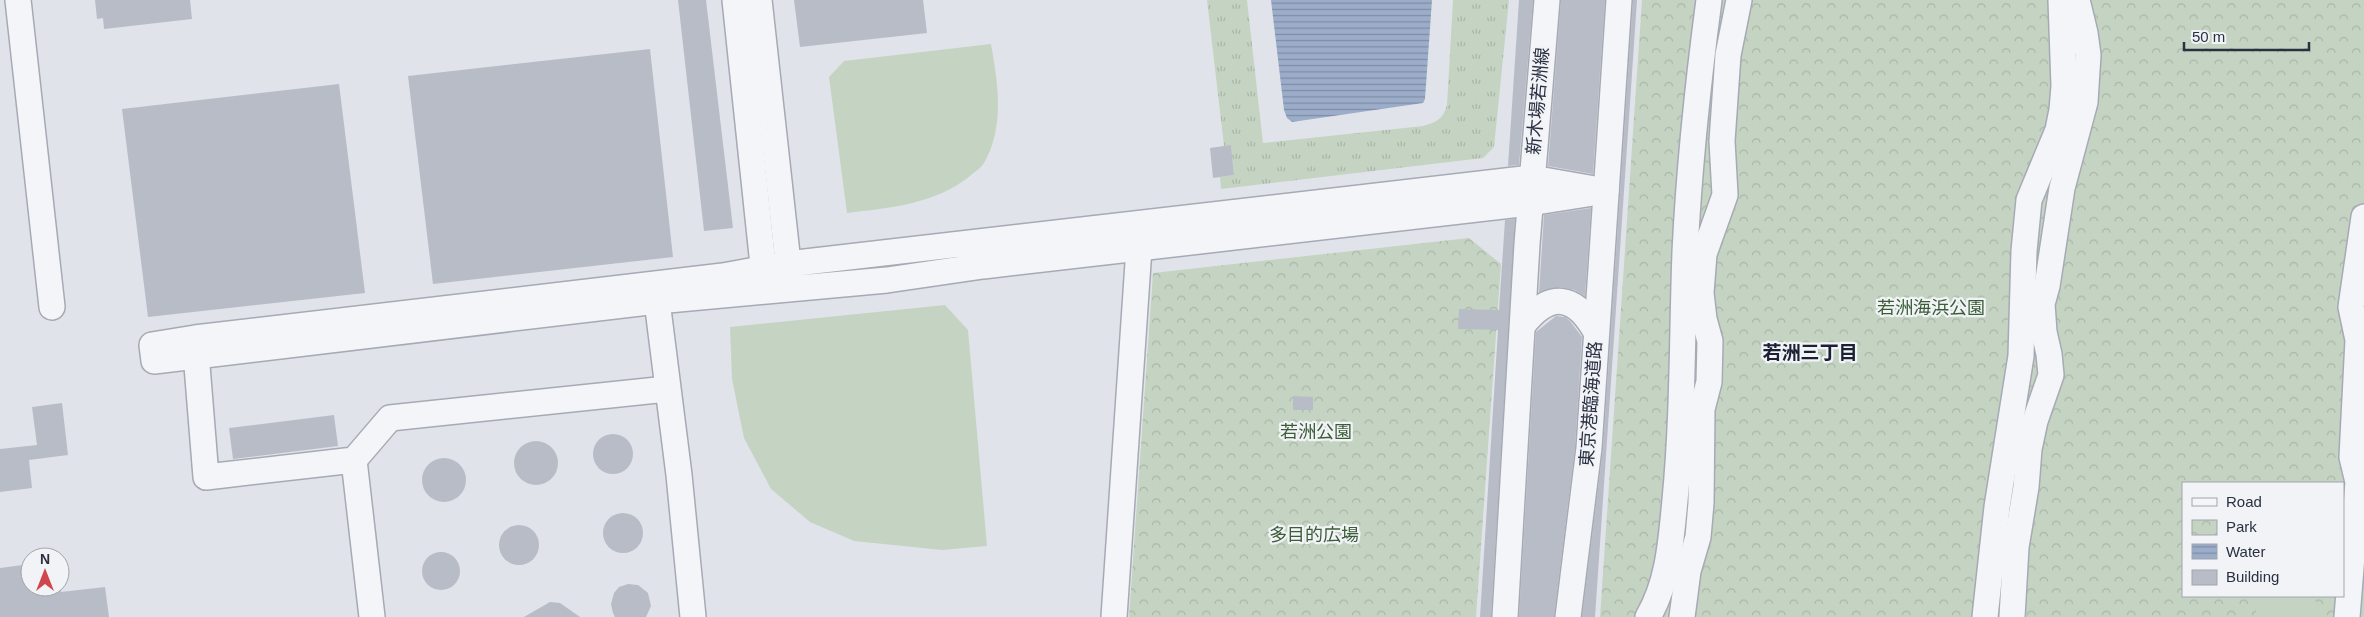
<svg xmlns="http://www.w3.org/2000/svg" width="2364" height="617" font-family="Helvetica,'Noto Sans JP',sans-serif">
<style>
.grass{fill:url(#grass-tufts)}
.park{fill:url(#park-crowns);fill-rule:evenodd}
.pitch{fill:#c5d4c2}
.water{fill:url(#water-rules)}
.building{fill:#b8bcc6}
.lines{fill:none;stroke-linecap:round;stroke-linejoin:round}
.minor-casing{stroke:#a6aab4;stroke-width:28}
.minor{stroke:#f4f5f8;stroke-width:25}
.labels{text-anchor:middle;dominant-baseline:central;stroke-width:4.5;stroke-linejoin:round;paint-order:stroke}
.street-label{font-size:18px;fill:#293041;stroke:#f1f3f7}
.park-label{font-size:18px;fill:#3a5d36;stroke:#f1f3f7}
.neighbourhood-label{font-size:19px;font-weight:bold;fill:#1b2132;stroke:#f1f3f7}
</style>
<defs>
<pattern id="grass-tufts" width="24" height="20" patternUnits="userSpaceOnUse" patternTransform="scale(1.25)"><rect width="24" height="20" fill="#c5d4c2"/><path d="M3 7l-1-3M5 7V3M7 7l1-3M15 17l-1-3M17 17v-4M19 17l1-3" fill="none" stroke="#a9b6a8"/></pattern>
<pattern id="park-crowns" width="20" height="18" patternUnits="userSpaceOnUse" patternTransform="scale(1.25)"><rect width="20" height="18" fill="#c5d4c2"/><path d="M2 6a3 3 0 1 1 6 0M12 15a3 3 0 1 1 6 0" fill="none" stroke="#a9b6a8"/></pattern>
<pattern id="water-rules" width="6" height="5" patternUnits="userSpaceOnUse" patternTransform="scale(1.25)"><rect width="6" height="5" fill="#9cadca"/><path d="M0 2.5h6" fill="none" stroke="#7f8da6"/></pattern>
</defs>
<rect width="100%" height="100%" fill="#e1e3ea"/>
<path class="grass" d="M1207,0H1247L1263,143L1423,126C1437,122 1443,119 1447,105L1453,0H1509L1494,147L1483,158L1221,189L1220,177L1234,175L1231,146H1224Z"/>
<g class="park">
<path d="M1642,0H2364V617H1600ZM2183,483H2343V596H2183Z"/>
<polygon points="1469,238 1501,264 1476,617 1129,617 1153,273"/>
</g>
<g class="pitch">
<path d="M991,44C998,83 1005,127 984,163C981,168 974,172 970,176C935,204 890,208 847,213L829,77L844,61Z"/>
<polygon points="945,305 968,330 987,546 942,550 854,541 810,522 771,489 744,438 732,379 730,327"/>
<polygon points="2253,596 2313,596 2323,617 2257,617"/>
</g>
<polygon class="water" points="1271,0 1432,0 1425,99 1423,103 1292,122 1287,118 1284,110"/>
<g class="building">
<polygon points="95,0 190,0 192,19 104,29 103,18 97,19"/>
<polygon points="678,0 706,0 733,228 704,231"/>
<polygon points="794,0 923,0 927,33 800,47"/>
<polygon points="1519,0 1533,0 1519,165 1508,166"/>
<polygon points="1561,0 1605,0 1593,174 1548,166"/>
<polygon points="1633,0 1637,0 1595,617 1582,617 1603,449"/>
<polygon points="650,49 673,257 433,284 408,76"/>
<polygon points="339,84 365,293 148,317 122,109"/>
<polygon points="1231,145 1234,175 1213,178 1210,148"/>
<polygon points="1591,208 1585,296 1575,290 1561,287 1539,293 1544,215"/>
<polygon points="1515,219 1491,617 1480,617 1498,330 1458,329 1459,309 1499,310 1505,220"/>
<polygon points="1556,316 1565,317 1570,321 1582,337 1575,447 1554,617 1519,617 1536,332"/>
<polygon points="1293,396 1313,397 1313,410 1293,410"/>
<polygon points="62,403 68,455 29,460 32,488 0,492 0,449 37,445 32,407"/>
<polygon points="334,415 338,446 233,459 229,428"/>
<circle cx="613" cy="454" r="20"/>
<circle cx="536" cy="463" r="22"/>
<circle cx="444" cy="480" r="22"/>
<circle cx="623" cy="533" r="20"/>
<circle cx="519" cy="545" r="20"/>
<circle cx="441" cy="571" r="19"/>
<polygon points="30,564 30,587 61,587 61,592 105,587 109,617 0,617 0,568"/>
<polygon points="628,584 638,585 648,593 651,606 646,617 615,617 613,613 611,604 614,593 619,587"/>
<polygon points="550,602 560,603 580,617 524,617"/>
</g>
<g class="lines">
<defs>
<g id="minor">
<polyline points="18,0 52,307"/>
<polyline points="735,0 765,284"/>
<polyline points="759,0 790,281"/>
<polygon points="1532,178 1606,191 1530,203 983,266 887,280 657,301 154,361 152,345 195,338 723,276 788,264"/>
<polyline points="657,301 679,475 693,617"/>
<path d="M1523,325C1550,291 1575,294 1596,332"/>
<polyline points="195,341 206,477 354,460 390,418 667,389"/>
<polyline points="354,460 372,617"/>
<polyline points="1114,617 1139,248 1137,231"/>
<polyline points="1505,617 1527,244 1547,0"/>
<polyline points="1568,617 1589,448 1619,0"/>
<path d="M1648,617C1669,581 1671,540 1675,500C1683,418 1682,335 1685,252C1689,168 1698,83 1709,0"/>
<polyline points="1682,617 1688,571 1698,537 1701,503 1702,409 1709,382 1710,341 1704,319 1701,293 1704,254 1725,195 1722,141 1728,55 1739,0"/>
<polyline points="1985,617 1997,507 2021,356 2024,251 2029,200 2058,130 2062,110 2064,86 2061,0"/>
<polyline points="2012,617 2016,547 2026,487 2029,449 2035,421 2051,375 2049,354 2044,332 2042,304 2047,286 2062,188 2085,102 2088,55 2085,33 2077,0"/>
<polyline points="2347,617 2358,482 2352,457 2358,340 2351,307 2364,217"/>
</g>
</defs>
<use href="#minor" class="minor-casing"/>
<use href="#minor" class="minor"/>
</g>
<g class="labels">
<g class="street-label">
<text transform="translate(1538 101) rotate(-85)">新木場若洲線</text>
<text transform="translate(1591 404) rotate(-86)">東京港臨海道路</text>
</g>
<g class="park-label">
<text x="1931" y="308">若洲海浜公園</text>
<text x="1316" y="432">若洲公園</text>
<text x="1314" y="535">多目的広場</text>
</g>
<g class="neighbourhood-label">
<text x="1810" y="352">若洲三丁目</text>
</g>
</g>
<rect x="2182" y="482" width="162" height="115" fill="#f1f3f7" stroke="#a1a5ae"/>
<rect x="2192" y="498" width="25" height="8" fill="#f4f5f8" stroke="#a1a5ae"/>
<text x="2226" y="507" font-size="15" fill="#293041">Road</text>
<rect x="2192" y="520" width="25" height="15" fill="url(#park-crowns)" stroke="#a1a5ae"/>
<text x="2226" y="532" font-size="15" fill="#293041">Park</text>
<rect x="2192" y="544" width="25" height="15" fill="url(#water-rules)" stroke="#a1a5ae"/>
<text x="2226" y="557" font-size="15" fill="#293041">Water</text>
<rect x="2192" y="570" width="25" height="15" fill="#b8bcc6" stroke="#a1a5ae"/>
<text x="2226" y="582" font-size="15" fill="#293041">Building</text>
<g transform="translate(45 572)"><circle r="24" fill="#f1f3f7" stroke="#a1a5ae"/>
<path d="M0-4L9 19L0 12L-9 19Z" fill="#cf464d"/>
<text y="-8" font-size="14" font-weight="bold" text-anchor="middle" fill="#293041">N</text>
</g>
<path d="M2184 42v8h125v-8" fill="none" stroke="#293041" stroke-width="2.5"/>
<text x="2192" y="42" font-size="15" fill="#293041" stroke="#f1f3f7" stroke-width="4" paint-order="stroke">50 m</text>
</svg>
